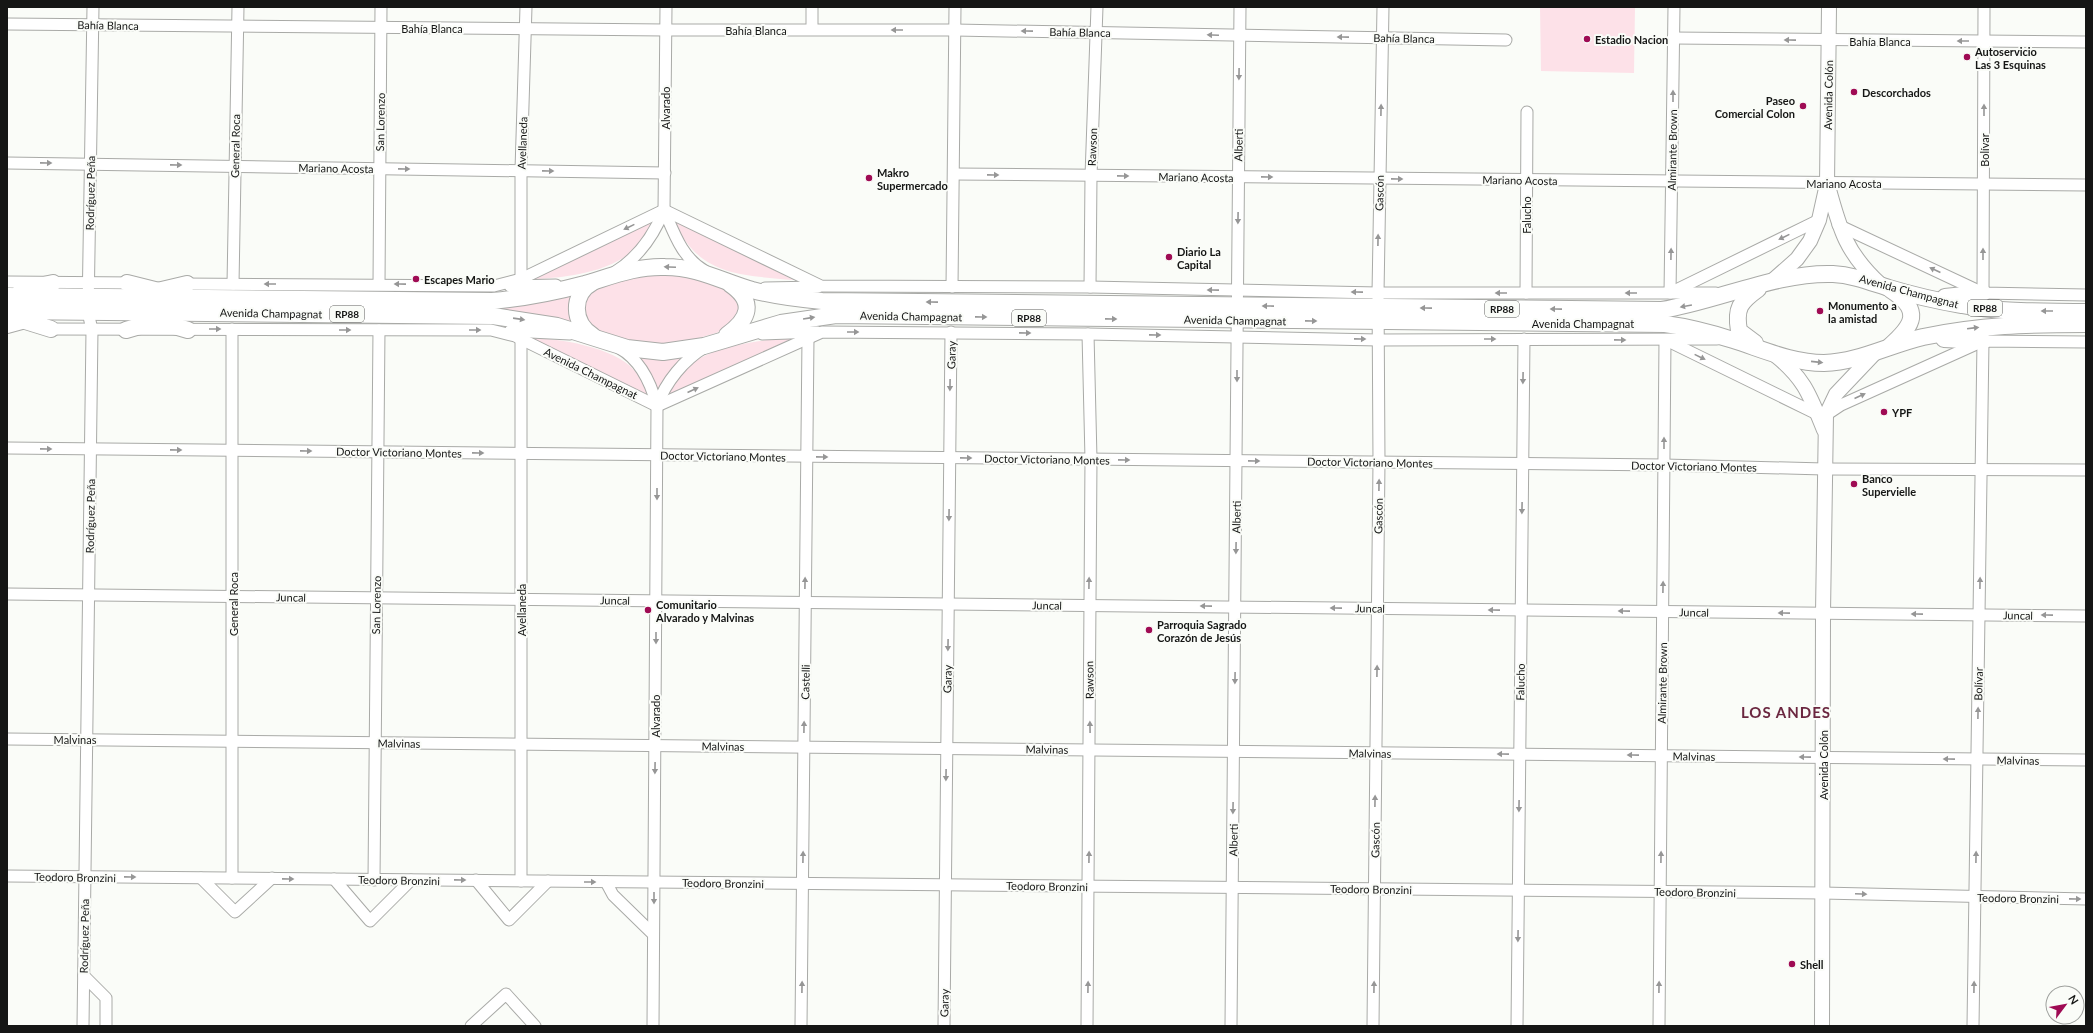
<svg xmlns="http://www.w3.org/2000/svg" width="2093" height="1033" font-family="Lato,sans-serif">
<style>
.green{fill:#fde1e8}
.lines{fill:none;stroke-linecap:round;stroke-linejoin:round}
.minor-casing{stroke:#a9aaa7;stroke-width:13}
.major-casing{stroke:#a9aaa7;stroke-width:16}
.highway-casing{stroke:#a9aaa7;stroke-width:18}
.minor{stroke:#fff;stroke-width:11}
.major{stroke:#fff;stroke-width:14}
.highway{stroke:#fff;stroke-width:16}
.oneway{fill:#969696}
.poi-dot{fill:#9f0b54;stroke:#fafcf8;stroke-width:1.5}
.labels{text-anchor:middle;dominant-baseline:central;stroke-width:4;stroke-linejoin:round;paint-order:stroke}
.shield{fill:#fafcf8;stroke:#5a5b59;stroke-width:1}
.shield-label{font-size:10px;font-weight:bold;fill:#151615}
.street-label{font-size:11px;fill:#151615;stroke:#fafcf8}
.poi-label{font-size:11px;font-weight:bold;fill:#151615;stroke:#fafcf8;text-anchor:start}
.district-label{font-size:15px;font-weight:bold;letter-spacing:1px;fill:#6b2740;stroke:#fafcf8}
</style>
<rect width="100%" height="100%" fill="#fafcf8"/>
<g class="green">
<polygon points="1540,7 1635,7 1634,73 1541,71"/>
<path d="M673,219L794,280C739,275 698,276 673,219Z"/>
<path d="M652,220C650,226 648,232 645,237C620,274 566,277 527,280Z"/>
<polygon points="683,274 725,288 738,298 740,312 728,327 716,333 682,343 643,345 599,331 592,327 583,314 585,301 593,291 602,285 633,275"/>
<polygon points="573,292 573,324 96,302"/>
<path d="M529,338C558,338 614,347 634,370C642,378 646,387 649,397Z"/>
<path d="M783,338H793L668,396C681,349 743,343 783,338Z"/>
<polygon points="690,353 658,397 638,357"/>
</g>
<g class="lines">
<defs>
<g id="minor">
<polyline points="7,24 665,30 955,30 1506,40"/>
<polyline points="812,29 812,7"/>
<polyline points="1673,38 2086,42"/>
<polyline points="7,163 665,173"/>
<polyline points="954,174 2086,185"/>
<polyline points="664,210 821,286 1090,287 1378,293 1716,293"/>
<path d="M664,210C674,233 682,258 705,271"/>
<polyline points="1838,225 1983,293 2086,295"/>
<path d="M615,272C639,257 654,235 664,210L666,7"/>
<polyline points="521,279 521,170 526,7"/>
<polyline points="7,282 135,283"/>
<polyline points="180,284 494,286 521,279 664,210"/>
<polyline points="233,284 238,7"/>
<polyline points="379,284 381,7"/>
<polyline points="510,286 556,285"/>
<polyline points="952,287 955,7"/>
<polyline points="1090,287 1091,176 1097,7"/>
<polyline points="765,288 818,287"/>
<polyline points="1672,292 1819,220"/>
<polyline points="1526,293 1527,112"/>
<polyline points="1670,293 1674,7"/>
<polyline points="1983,293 1984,7"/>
<polyline points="45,329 491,330 515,336 657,406"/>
<polyline points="510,331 570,334"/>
<polyline points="762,334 817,332"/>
<polyline points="521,339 521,881"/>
<polyline points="1668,341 1817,414"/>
<path d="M619,348C641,360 651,383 657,406L653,1026"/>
<polyline points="657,406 822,332 1088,334 1378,340 1717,339"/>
<path d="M657,406C666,381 684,360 705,347"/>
<polyline points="1826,415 1841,405 1983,341 2086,342"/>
<polyline points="7,448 1664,465 1824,469 2086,470"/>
<polyline points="7,594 2086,616"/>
<polyline points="7,739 2086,760"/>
<polyline points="7,876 1822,893 2086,899"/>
<polyline points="201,878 235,912 272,878"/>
<polyline points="232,878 232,329"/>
<polyline points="334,879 370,921 411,880"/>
<polyline points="374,880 379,330"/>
<polyline points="476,880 509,920 548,881"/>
<polyline points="606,882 613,895 653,934"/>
<polyline points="84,976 106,998 106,1026"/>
<polyline points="83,1026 92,330 88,312 93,7"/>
<polyline points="471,1026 506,994 535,1026"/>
<polyline points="801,1026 808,338"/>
<polyline points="944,1026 951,332"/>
<polyline points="1087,1026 1091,459 1088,334"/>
<polyline points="1231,1026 1240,7"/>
<polyline points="1373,1026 1379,462 1378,293 1383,7"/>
<polyline points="1517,1026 1524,339"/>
<polyline points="1659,1026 1665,340"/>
<polyline points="1973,1026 1983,341"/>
</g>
<g id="major">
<path d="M1828,186C1840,230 1846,253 1881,285"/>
<polyline points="1771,282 1797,259 1810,241 1819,220 1827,184 1829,7"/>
<path d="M1775,355C1805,379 1810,396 1824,430"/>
<polyline points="1822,1026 1823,613 1826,415 1836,394 1874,354"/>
</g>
<g id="highway">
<polyline points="127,283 159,291"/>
<polyline points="21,290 53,283"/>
<polyline points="153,292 187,284"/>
<path d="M7,296L492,301C524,298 555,292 585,284C612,276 636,266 665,267C698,267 721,281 752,290C775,296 798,299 822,301L1662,310C1717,301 1778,272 1833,274C1853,275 1870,282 1889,288C1912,295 1938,301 1962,305C2003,313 2045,311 2086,312"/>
<polyline points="1945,297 1983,293"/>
<path d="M7,311L493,316L557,326L627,348L663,352L704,346L781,323L836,315L1665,324C1688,327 1711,333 1733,340C1762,349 1792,363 1824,363C1859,362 1889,345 1923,337C1981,325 2027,324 2086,324"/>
<polyline points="22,320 51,329"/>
<polyline points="154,320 188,330"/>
<polyline points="7,325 40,316"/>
<polyline points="126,330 167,318"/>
<path d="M727,335C749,319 756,302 730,284"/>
<path d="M593,336C572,323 571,294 593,282"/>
<polyline points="1944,339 1983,341"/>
<path d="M1755,343L1739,331C1735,308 1740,302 1758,289"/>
<path d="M1890,346C1914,325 1922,310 1891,290"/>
</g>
</defs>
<use href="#minor" class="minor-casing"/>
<use href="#major" class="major-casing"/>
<use href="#highway" class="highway-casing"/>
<use href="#minor" class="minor"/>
<use href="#major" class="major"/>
<use href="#highway" class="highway"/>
</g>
<defs><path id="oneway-solid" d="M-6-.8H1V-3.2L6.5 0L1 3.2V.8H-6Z"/></defs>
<g class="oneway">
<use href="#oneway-solid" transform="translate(897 30) rotate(-180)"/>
<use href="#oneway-solid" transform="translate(1027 31) rotate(-179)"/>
<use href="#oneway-solid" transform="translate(1213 35) rotate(-178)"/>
<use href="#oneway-solid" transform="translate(1343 37) rotate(-179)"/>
<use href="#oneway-solid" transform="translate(1790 40) rotate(-179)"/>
<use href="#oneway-solid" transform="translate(1963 41) rotate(-180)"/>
<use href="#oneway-solid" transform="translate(1239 74) rotate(91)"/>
<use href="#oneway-solid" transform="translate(1673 96) rotate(-90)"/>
<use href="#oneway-solid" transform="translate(1381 110) rotate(-89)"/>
<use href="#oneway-solid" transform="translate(1984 110) rotate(-90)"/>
<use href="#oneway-solid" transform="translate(46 163) rotate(1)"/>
<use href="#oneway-solid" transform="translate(176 165) rotate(1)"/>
<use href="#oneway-solid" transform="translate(404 169) rotate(1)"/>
<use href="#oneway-solid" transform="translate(548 171) rotate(1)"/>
<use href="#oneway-solid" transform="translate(993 175) rotate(1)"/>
<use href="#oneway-solid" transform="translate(1123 176) rotate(1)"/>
<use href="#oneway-solid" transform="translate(1267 177) rotate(1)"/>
<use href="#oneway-solid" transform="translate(1397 179) rotate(1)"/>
<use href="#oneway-solid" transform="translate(1238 218) rotate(91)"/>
<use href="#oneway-solid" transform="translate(629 227) rotate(154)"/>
<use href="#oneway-solid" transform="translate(1784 237) rotate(154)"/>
<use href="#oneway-solid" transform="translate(1378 240) rotate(-89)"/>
<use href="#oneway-solid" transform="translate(1671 254) rotate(-89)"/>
<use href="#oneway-solid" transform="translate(1983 254) rotate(-90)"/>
<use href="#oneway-solid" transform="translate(670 267) rotate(-177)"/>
<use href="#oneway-solid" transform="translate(1935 270) rotate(-155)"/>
<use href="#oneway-solid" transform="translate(270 284) rotate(180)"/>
<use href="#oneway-solid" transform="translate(400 284) rotate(-179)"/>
<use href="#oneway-solid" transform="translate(1213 290) rotate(-179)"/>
<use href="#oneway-solid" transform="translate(1357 292) rotate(-179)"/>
<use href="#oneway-solid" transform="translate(1501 293) rotate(-180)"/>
<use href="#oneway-solid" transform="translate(1631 293) rotate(180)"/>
<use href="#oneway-solid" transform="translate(932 302) rotate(-179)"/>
<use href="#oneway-solid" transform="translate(1268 306) rotate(-179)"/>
<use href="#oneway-solid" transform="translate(1686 306) rotate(170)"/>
<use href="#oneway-solid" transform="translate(1426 308) rotate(-179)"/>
<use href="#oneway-solid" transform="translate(1556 309) rotate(-179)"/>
<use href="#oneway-solid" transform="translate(2047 311) rotate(-180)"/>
<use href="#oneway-solid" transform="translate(981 317) rotate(1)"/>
<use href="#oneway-solid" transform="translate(809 318) rotate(-9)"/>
<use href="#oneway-solid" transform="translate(519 319) rotate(8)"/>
<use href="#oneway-solid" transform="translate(1111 319) rotate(1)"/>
<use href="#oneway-solid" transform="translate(1311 321) rotate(1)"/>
<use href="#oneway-solid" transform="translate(1973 328) rotate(-7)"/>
<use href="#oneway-solid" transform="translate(215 329)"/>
<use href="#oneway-solid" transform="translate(345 330)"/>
<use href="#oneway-solid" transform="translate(475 330)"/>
<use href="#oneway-solid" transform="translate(853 332)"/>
<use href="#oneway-solid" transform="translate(1025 333) rotate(1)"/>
<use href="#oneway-solid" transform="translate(1155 335) rotate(1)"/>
<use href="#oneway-solid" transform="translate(1360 339) rotate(1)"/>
<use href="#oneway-solid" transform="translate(1490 339)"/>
<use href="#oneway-solid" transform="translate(1620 340) rotate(1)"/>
<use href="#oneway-solid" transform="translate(1700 357) rotate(26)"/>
<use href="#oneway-solid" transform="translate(1817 362) rotate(6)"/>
<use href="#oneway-solid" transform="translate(1237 376) rotate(90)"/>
<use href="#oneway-solid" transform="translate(1523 378) rotate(91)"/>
<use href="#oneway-solid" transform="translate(950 385) rotate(91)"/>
<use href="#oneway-solid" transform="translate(693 390) rotate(-24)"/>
<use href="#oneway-solid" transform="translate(1860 396) rotate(-24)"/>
<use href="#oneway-solid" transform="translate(1664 443) rotate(-90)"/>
<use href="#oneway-solid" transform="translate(46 449) rotate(1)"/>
<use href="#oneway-solid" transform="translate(176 450) rotate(1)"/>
<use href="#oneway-solid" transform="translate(306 451) rotate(1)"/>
<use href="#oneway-solid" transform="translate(478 453) rotate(1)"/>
<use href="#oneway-solid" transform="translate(822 457) rotate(1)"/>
<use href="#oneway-solid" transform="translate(966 458) rotate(1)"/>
<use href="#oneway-solid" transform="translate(1124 460) rotate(1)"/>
<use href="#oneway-solid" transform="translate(1254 461) rotate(1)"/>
<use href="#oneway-solid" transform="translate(1379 485) rotate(-89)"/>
<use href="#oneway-solid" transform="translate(657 494) rotate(90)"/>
<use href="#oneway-solid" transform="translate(1522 508) rotate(91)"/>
<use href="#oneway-solid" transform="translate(949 515) rotate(91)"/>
<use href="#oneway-solid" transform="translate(1236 548) rotate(91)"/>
<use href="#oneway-solid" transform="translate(805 583) rotate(-89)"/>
<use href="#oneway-solid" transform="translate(1089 583) rotate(-89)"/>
<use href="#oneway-solid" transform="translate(1980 583) rotate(-89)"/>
<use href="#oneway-solid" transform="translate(1663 587) rotate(-89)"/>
<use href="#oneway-solid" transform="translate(1206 606) rotate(-179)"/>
<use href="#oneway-solid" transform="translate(1336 608) rotate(-179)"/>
<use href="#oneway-solid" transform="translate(1494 610) rotate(-179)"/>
<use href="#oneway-solid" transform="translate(1624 611) rotate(-179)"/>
<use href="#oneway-solid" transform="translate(1784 613) rotate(-179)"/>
<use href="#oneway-solid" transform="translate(1917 614) rotate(-179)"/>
<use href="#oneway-solid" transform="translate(2047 615) rotate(-179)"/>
<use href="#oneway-solid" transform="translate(656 638) rotate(90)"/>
<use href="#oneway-solid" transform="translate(948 645) rotate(91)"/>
<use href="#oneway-solid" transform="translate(1377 671) rotate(-89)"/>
<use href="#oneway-solid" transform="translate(1235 678) rotate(91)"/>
<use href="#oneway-solid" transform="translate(1978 713) rotate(-89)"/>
<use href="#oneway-solid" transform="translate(804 727) rotate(-89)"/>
<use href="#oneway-solid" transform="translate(1090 727) rotate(-91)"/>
<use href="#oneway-solid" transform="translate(1503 754) rotate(-179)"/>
<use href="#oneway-solid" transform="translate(1633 755) rotate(-179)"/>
<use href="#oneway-solid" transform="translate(1805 757) rotate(-179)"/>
<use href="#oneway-solid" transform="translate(1949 759) rotate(-179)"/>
<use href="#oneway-solid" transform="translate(655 768) rotate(91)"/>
<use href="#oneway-solid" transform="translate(946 775) rotate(91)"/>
<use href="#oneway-solid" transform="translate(1375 801) rotate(-89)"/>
<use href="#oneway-solid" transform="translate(1519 806) rotate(91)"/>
<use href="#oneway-solid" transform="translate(1233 808) rotate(91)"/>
<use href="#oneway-solid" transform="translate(803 857) rotate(-89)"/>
<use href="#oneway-solid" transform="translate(1089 857) rotate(-89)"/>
<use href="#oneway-solid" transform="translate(1661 857) rotate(-89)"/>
<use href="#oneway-solid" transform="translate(1976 857) rotate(-89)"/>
<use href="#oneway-solid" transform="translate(130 877) rotate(1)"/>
<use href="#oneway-solid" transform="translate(288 879) rotate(1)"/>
<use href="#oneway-solid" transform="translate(460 880) rotate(1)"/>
<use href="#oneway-solid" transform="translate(590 882)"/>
<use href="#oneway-solid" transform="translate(1861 894) rotate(2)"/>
<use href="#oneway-solid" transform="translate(654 898) rotate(90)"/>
<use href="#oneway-solid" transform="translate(2075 899) rotate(1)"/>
<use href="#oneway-solid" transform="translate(1518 936) rotate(91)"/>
<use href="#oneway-solid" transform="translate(802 987) rotate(-89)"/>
<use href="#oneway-solid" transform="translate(1088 987) rotate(-89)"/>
<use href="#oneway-solid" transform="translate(1374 987) rotate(-89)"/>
<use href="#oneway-solid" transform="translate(1659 987) rotate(-89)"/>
<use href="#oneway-solid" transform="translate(1974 987) rotate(-89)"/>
</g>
<g class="poi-dot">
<circle cx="1587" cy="39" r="4"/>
<circle cx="1967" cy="57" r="4"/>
<circle cx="1854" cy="92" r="4"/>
<circle cx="1803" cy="106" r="4"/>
<circle cx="869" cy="178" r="4"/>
<circle cx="1169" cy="257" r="4"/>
<circle cx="416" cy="279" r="4"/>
<circle cx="1820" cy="311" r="4"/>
<circle cx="1884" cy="412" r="4"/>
<circle cx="1854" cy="484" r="4"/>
<circle cx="648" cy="610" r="4"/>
<circle cx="1149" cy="630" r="4"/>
<circle cx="1792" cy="964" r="4"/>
</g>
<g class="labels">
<g class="shield">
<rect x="1968" y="300" width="34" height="16" rx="3"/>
<rect x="1485" y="301" width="34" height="16" rx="3"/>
<rect x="330" y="306" width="34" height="16" rx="3"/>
<rect x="1012" y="310" width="34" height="16" rx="3"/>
</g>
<g class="shield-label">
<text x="1985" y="308">RP88</text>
<text x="1502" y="309">RP88</text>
<text x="347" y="314">RP88</text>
<text x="1029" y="318">RP88</text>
</g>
<g class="street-label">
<text transform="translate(108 25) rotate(1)">Bahía Blanca</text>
<text x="432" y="28">Bahía Blanca</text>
<text x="756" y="30">Bahía Blanca</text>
<text transform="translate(1080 32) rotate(1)">Bahía Blanca</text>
<text transform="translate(1404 38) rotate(1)">Bahía Blanca</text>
<text x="1880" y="41">Bahía Blanca</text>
<text transform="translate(1828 95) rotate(-89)">Avenida Colón</text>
<text transform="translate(665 108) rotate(-90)">Alvarado</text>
<text transform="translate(380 122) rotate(-89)">San Lorenzo</text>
<text transform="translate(522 143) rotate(-88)">Avellaneda</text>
<text transform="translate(1238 145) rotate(-89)">Alberti</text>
<text transform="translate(235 146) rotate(-89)">General Roca</text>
<text transform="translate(1092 147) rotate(-88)">Rawson</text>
<text transform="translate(1672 150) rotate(-89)">Almirante Brown</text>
<text transform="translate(1984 150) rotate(-90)">Bolívar</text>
<text transform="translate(336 168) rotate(1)">Mariano Acosta</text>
<text transform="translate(1196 177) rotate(1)">Mariano Acosta</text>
<text transform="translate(1520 180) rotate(1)">Mariano Acosta</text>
<text x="1844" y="183">Mariano Acosta</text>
<text transform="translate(90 193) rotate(-89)">Rodríguez Peña</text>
<text transform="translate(1379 193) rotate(-89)">Gascón</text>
<text transform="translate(1526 215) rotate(-90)">Falucho</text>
<text transform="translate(1909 291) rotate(15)">Avenida Champagnat</text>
<text transform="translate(271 313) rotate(1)">Avenida Champagnat</text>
<text transform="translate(911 316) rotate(1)">Avenida Champagnat</text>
<text transform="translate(1235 320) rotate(1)">Avenida Champagnat</text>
<text x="1583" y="323">Avenida Champagnat</text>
<text transform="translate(951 355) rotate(-89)">Garay</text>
<text transform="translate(591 373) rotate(26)">Avenida Champagnat</text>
<text transform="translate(399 452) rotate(1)">Doctor Victoriano Montes</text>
<text transform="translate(723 456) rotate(1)">Doctor Victoriano Montes</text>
<text transform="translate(1047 459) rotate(1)">Doctor Victoriano Montes</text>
<text transform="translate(1370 462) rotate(1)">Doctor Victoriano Montes</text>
<text transform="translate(1694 466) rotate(1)">Doctor Victoriano Montes</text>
<text transform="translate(90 516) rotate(-89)">Rodríguez Peña</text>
<text transform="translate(1378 516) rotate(-89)">Gascón</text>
<text transform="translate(1236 517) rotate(-89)">Alberti</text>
<text transform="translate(291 597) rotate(1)">Juncal</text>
<text transform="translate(615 600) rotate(1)">Juncal</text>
<text transform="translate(233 604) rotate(-90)">General Roca</text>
<text transform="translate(376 605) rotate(-89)">San Lorenzo</text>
<text transform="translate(1047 605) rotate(1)">Juncal</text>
<text transform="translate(1370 608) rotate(1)">Juncal</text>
<text transform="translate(521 610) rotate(-90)">Avellaneda</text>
<text transform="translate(1694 612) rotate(1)">Juncal</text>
<text transform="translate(2018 615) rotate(1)">Juncal</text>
<text transform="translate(947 679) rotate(-89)">Garay</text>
<text transform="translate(1089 680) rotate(-91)">Rawson</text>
<text transform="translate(805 682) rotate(-89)">Castelli</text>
<text transform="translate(1520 682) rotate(-89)">Falucho</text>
<text transform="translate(1662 683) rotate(-89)">Almirante Brown</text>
<text transform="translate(1978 684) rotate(-89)">Bolívar</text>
<text transform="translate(655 716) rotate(-90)">Alvarado</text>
<text x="75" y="739">Malvinas</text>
<text transform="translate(399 743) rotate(1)">Malvinas</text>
<text transform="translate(723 746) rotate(1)">Malvinas</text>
<text transform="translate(1047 749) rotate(1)">Malvinas</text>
<text transform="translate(1370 753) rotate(1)">Malvinas</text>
<text transform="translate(1694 756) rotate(1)">Malvinas</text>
<text transform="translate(2018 760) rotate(1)">Malvinas</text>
<text transform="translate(1823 765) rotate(-90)">Avenida Colón</text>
<text transform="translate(1233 840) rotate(-89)">Alberti</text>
<text transform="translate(1375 840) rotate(-89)">Gascón</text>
<text transform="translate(75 877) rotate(1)">Teodoro Bronzini</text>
<text transform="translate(399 880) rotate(1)">Teodoro Bronzini</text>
<text transform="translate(723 883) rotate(1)">Teodoro Bronzini</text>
<text transform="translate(1047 886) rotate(1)">Teodoro Bronzini</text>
<text transform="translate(1371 889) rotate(1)">Teodoro Bronzini</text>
<text transform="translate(1695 892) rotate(1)">Teodoro Bronzini</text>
<text transform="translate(2018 898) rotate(1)">Teodoro Bronzini</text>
<text transform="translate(84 936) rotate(-89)">Rodríguez Peña</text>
<text transform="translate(944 1003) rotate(-89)">Garay</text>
</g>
<g class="poi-label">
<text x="1595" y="39">Estadio Nacion</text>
<text x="1975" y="51">Autoservicio<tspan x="1975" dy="13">Las 3 Esquinas</tspan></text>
<text x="1862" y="92">Descorchados</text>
<text x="1795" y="100" text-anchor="end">Paseo<tspan x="1795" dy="13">Comercial Colon</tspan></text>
<text x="877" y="172">Makro<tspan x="877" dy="13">Supermercado</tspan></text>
<text x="1177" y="251">Diario La<tspan x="1177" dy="13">Capital</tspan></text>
<text x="424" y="279">Escapes Mario</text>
<text x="1828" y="305">Monumento a<tspan x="1828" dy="13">la amistad</tspan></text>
<text x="1892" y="412">YPF</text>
<text x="1862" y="478">Banco<tspan x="1862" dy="13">Supervielle</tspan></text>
<text x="656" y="604">Comunitario<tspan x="656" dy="13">Alvarado y Malvinas</tspan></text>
<text x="1157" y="624">Parroquia Sagrado<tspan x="1157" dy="13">Corazón de Jesús</tspan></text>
<text x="1800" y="964">Shell</text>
</g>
<g class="district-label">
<text x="1786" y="712">LOS ANDES</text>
</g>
</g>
<rect width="2093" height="1033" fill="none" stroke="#151615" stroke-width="16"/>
<g transform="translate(2065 1005) rotate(58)"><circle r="19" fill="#fafcf8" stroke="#9ea09d"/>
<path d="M0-3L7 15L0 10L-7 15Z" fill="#9f0b54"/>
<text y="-6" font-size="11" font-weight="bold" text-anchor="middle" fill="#151615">N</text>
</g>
</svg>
